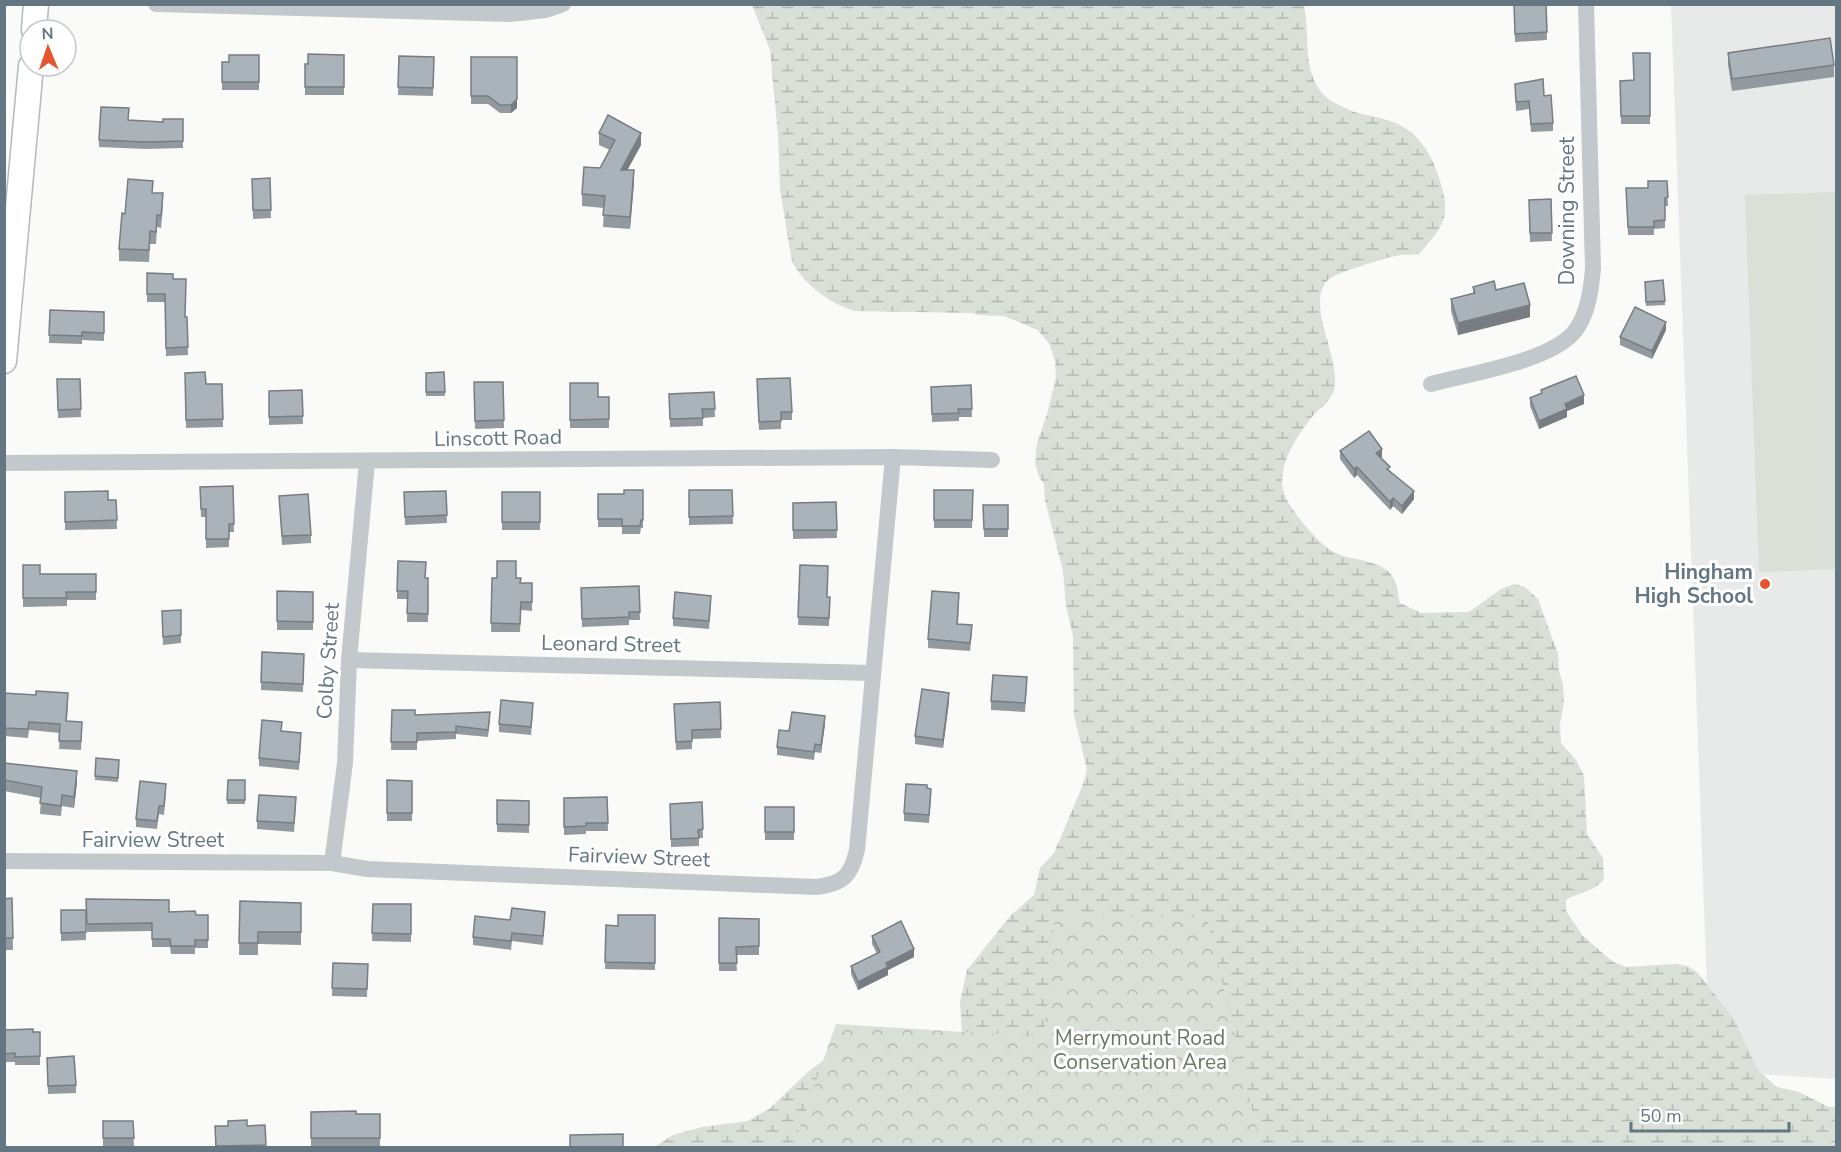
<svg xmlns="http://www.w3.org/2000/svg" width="1841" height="1152" font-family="'Nunito Sans',sans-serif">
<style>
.built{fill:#e8e9e9}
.wetland{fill:url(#wetland-marsh)}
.park{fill:url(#park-crowns)}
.garden{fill:#dadfd7}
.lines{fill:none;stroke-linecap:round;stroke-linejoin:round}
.secondary-casing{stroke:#b3babf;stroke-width:27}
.street{stroke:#c3c8cc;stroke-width:16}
.secondary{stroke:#fff;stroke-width:24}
.wall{fill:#929a9f}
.shaded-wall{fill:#777d82}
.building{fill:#aab3b9;stroke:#777d82;stroke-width:1.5}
.poi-dot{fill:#e4572e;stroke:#fff;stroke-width:2}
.labels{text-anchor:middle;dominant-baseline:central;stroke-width:6;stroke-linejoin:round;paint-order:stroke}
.street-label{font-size:21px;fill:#657683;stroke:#fff}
.poi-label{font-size:21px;font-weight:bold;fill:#657683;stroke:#fff;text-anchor:end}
.park-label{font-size:21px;fill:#687a64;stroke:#fff}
</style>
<defs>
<pattern id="wetland-marsh" width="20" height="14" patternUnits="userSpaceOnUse" patternTransform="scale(1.5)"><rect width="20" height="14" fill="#dadfd7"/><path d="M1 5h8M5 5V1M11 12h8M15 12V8" fill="none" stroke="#b4b9b4"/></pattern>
<pattern id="park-crowns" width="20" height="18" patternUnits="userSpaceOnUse" patternTransform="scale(1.5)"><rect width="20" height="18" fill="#dadfd7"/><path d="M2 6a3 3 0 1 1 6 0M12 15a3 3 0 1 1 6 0" fill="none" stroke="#b4b9b4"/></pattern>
</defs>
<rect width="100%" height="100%" fill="#fafaf8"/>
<polygon class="built" points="1671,5 1836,5 1836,1079 1710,1071"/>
<path class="wetland" d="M752,5H1304C1310,33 1302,70 1322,93C1329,101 1337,104 1345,108C1357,114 1368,115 1380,118C1415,126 1430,149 1440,181C1452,218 1443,226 1419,254C1412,255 1404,254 1396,256C1385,258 1335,273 1328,280C1304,304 1342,358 1334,390C1330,403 1319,408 1311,418C1295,439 1272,473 1287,500C1295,515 1317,542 1332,551C1353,563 1384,557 1395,581C1398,588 1398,596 1400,603L1421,613L1469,612L1501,589L1514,584L1525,587L1538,599L1558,654L1559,671L1563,684L1564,703L1560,724L1561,743L1576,760L1584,776L1587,834L1603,858L1604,879C1594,892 1579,892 1566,900V911L1583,936L1613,962L1626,967L1676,964L1687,966L1697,972L1734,1019L1757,1069L1777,1087L1799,1092L1829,1107H1836V1147L653,1148L673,1135L702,1127L748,1121L769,1109L810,1070L860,1036L962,1034L960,1002L967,970L1011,915L1034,895L1040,868L1054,853L1082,787L1087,770L1074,715L1073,636L1066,606L1063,571L1045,500L1044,484L1039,477L1035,463L1037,443L1048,411L1056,377L1055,361L1050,345L1038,330L1004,316L978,315L972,313L855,311C830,304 805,285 792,262L780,189L778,135L770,50Z"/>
<polygon class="park" points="1055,915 1207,917 1261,1147 793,1147 836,1024 1044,1037"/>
<polygon class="garden" points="1836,192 1836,569 1759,572 1745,195"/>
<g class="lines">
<defs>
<g id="secondary">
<polyline points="34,30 36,4"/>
<polyline points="4,361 31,66"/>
</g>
</defs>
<use href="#secondary" class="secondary-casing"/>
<g class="street">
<polyline points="156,4 510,14 546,10 563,4"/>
<path d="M1431,384C1468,374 1552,361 1575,331C1588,314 1591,290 1593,269L1586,4"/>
<polyline points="4,463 893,457 992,460"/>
<polyline points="349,660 872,673"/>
<path d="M4,861L332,863L367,869L816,887C843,884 851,876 857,850L893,457"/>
<polyline points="332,863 345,763 349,660 367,462"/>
</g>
<use href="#secondary" class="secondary"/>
</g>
<g class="wall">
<polygon points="1514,4 1546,4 1547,40 1515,42"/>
<polygon points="1650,53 1650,124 1621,124 1620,81 1634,80"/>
<polygon points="1728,53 1834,65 1834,77 1732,91 1728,65"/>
<polygon points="259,55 259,90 222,90 222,62 229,62"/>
<polygon points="344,55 344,95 305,95 305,64 308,64"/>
<polygon points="399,56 434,57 433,96 398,95"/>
<polygon points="471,57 517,57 517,108 511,113 500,113 488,104 471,104"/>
<polygon points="1515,84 1544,96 1553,123 1553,131 1531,132 1529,109 1516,111"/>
<polygon points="183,119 183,148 146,149 99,147 99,140 163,122"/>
<polygon points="599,133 641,145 627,170 634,182 630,229 603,227 604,208 582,206 582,194 600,168 610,150 599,145"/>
<polygon points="270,178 271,218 253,219 252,179"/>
<polygon points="1667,181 1668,206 1665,206 1665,228 1654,229 1654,235 1628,235 1626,188 1648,188"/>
<polygon points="153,193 163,206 161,228 157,227 156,244 150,244 149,262 119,261 119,249 125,214"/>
<polygon points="1551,199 1552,241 1530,242 1529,200"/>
<polygon points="147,273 173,279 185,317 187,317 188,355 166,356 165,302 147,302"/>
<polygon points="1663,280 1665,305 1646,306 1645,282"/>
<polygon points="1473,287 1496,290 1530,317 1458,335 1451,311 1451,299 1473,293"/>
<polygon points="50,310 104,312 104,341 82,340 82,344 49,343"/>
<polygon points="1666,330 1652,359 1620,345 1620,337"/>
<polygon points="444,372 445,396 426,396 426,373"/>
<polygon points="185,373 206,384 222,384 223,427 186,428"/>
<polygon points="57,379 80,379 81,417 58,418"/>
<polygon points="474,382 503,382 504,428 475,429"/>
<polygon points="570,383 598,397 609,397 609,428 570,428"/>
<polygon points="971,385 972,417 959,417 959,421 932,422 931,387"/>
<polygon points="757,388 792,412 792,420 781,420 781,429 759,430"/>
<polygon points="302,390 303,424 269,425 269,391"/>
<polygon points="1541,390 1584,404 1567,411 1567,417 1539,429 1530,406 1530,398 1541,394"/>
<polygon points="714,392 715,417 703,418 703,426 670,427 669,394"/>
<polygon points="1340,451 1382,457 1381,458 1390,471 1414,499 1402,514 1393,506 1390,510 1357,475 1354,478 1340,459"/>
<polygon points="233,486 234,532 229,532 229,547 206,548 206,517 201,517 200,487"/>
<polygon points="643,490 643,528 641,528 640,534 622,534 622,527 598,527 598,494 624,494"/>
<polygon points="689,490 732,490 733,524 689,525"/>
<polygon points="934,490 973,490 972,528 934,528"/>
<polygon points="446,491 447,523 405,525 404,492"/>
<polygon points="65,492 108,500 116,500 117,529 65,530"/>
<rect x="502" y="492" width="38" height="38"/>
<polygon points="279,496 311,535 311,543 282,545"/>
<polygon points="836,502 837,538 793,539 793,503"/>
<polygon points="983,505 1008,505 1008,537 984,537"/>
<polygon points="398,561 426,578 428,578 428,622 407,622 407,599 397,599"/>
<polygon points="23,565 40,574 96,574 96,600 67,600 67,606 23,607"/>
<polygon points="800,565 827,597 830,597 829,626 798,625"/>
<polygon points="492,578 516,578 520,583 532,583 532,611 521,610 520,632 491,632"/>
<polygon points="639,586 640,620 629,620 629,625 582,627 581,588"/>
<polygon points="277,591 313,592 313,630 277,630"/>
<polygon points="959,602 958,624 972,633 970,651 928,648 928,639"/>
<polygon points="711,604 709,629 673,626 673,618"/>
<polygon points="181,610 181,643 163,645 162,611"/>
<polygon points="262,652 304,654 303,692 261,690"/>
<polygon points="1027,686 1025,712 991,710 991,701"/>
<polygon points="4,693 68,701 67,721 82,730 81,750 59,749 60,733 29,730 28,738 4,736"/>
<polygon points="949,701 943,748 915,744 915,736"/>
<polygon points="720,702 721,738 692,739 692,749 676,750 674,704"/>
<polygon points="392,710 415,715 490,720 488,737 456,734 456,739 417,741 417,750 391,750"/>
<polygon points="533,712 531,735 499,732 499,724"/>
<polygon points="825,724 821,753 815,752 814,760 777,755 777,747 789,731"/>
<polygon points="282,731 301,741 299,770 259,766 259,758"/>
<polygon points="96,758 119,760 118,782 95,780"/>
<polygon points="4,763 77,782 74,808 62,806 61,816 40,814 41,798 4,791"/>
<polygon points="228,780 245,780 245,804 227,804"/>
<polygon points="387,780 412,781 412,821 387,821"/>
<polygon points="166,792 164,815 159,814 157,829 136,827 136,819"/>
<polygon points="607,797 608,831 586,831 586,834 564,835 564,798"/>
<polygon points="931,797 929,823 904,821 904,813"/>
<polygon points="497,800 529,801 529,833 497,832"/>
<polygon points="702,802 703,838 699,838 699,846 671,847 670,804"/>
<polygon points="296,805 294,832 257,829 257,821"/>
<rect x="765" y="807" width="29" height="33"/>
<polygon points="12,898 13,950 4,950 4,899"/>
<polygon points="86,899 196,915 208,915 208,948 195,948 195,954 171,954 170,947 152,947 152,931 87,932"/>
<polygon points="240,901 301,903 301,945 258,944 258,955 239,955"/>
<polygon points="373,904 411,904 411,942 372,941"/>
<polygon points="61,910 86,910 86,940 61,941"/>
<polygon points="655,915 655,970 605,969 606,925 618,926"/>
<polygon points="719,918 759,919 759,955 736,955 737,971 719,971"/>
<polygon points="510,920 545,920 543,945 512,941 511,950 473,945 473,937"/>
<polygon points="872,936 914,957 888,970 888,975 858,990 851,974 851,966 877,954 872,944"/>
<polygon points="333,963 368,964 367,997 332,996"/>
<polygon points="4,1030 40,1032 40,1065 15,1065 15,1062 4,1062"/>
<polygon points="47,1066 76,1085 76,1093 48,1094"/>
<polygon points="311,1112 356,1114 380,1114 380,1146 311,1146"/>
<polygon points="103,1121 133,1121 134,1146 103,1146"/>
<polygon points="265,1125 266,1148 215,1148 215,1126"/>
</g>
<g class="shaded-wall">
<polygon points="517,99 517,108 511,113 511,105"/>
<polygon points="641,133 641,145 621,182 621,170"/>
<polygon points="634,170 634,182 630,229 630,217"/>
<polygon points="1530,305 1530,317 1458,335 1458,323"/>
<polygon points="1666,322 1666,330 1652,359 1652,351"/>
<polygon points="1584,395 1584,404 1567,411 1567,417 1539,429 1539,421 1565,404"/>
<polygon points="1382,449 1382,457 1376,461 1376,453"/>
<polygon points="1357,467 1357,475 1354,478 1354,469"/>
<polygon points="1414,491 1414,499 1402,514 1402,506"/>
<polygon points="1393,498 1393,506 1390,510 1390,502"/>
<polygon points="949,693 949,701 943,748 943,740"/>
<polygon points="825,716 825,724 821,753 821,745"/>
<polygon points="77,771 77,782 74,808 74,797"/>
<polygon points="914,949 914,957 888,970 888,975 858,990 858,982 886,963"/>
</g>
<g class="building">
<polygon points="1514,4 1546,4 1547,32 1515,34"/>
<polygon points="1830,38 1834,65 1732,79 1728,53"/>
<polygon points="1633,53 1650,53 1650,116 1621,116 1620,81 1634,80"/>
<polygon points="308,54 344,55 344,87 305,87 305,64 308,64"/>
<polygon points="229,55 259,55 259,82 222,82 222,62 229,62"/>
<polygon points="399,56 434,57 433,88 398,87"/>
<polygon points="471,57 517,57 517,99 511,105 500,105 488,96 471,96"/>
<polygon points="1543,79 1544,96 1551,95 1553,123 1531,124 1529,101 1516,102 1515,84"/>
<polygon points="101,107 129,108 128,120 163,122 163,119 183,119 183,141 146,142 99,140"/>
<polygon points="608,115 641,133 621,170 634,170 630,217 603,215 605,196 582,194 584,167 600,168 615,140 599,133"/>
<polygon points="270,178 271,210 253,210 252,179"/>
<polygon points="128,179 153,181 152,193 163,193 161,216 157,215 156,232 150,231 149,250 119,249 122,213 125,214"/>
<polygon points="1648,181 1667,181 1668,197 1665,198 1665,220 1654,221 1654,227 1628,227 1626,188 1648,188"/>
<polygon points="1551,199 1552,233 1530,233 1529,200"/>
<polygon points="147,273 173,274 173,279 186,279 185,317 187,317 188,347 166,348 165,294 147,294"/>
<polygon points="1663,280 1665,301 1646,302 1645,282"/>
<polygon points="1494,281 1496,290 1524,283 1530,305 1458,323 1451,299 1475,293 1473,287"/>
<polygon points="1635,307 1666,322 1652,351 1620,337"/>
<polygon points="50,310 104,312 104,333 82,332 82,336 49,335"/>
<polygon points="205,372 206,384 222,384 223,419 186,420 185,373"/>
<polygon points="444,372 445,392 426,392 426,373"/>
<polygon points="1576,376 1584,395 1565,404 1567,409 1539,421 1530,398 1542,393 1541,390"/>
<polygon points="790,378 792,412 781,412 781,421 759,422 757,379"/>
<polygon points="57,379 80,379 81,409 58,410"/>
<polygon points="474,382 503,382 504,420 475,421"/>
<polygon points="570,383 598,383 598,397 609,397 609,419 570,420"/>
<polygon points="971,385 972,409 958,409 959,413 932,414 931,387"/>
<polygon points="302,390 303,416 269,417 269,391"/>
<polygon points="714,392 715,409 702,409 703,418 670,419 669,394"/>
<polygon points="1369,431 1382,449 1376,453 1390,467 1387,469 1414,491 1402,506 1393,498 1390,502 1357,467 1354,469 1340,451"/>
<polygon points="233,486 234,524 229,524 229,539 206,539 206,509 201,509 200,487"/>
<polygon points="624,490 643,490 643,520 641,520 640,526 622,526 622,519 598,519 598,494 624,494"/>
<polygon points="689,490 732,490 733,516 689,517"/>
<polygon points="934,490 973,490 972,520 934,520"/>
<polygon points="108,491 108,500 116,500 117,520 65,522 65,492"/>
<polygon points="446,491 447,515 405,517 404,492"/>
<rect x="502" y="492" width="38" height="30"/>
<polygon points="308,494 311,535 282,536 279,496"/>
<polygon points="836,502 837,530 793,530 793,503"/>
<polygon points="983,505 1008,505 1008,529 984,529"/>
<polygon points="398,561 426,562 425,578 428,578 428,614 407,613 408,591 397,591"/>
<polygon points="497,561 516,561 516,578 521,578 520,583 532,583 532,602 521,602 520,624 491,623 492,578 497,578"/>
<polygon points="23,565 40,565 40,574 96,574 96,592 66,592 67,598 23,598"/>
<polygon points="800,565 828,566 827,597 830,597 829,618 798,617"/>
<polygon points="639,586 640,612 629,612 629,617 582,619 581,588"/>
<polygon points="277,591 313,592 313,622 277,621"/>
<polygon points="932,591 959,593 957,624 972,625 970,643 928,639"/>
<polygon points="675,592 711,596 709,621 673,618"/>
<polygon points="181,610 181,635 163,637 162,611"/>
<polygon points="262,652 304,654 303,684 261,682"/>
<polygon points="993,675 1027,677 1025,703 991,701"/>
<polygon points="922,689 949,693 943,740 915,736"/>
<polygon points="36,691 68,693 66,721 82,722 81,741 59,741 60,724 29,722 28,729 4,728 4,693 36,695"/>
<polygon points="501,700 533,703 531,727 499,724"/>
<polygon points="720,702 721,729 692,730 692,741 676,742 674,704"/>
<polygon points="392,710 415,710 415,715 490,712 488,730 456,726 456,732 417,733 417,742 391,742"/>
<polygon points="792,712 825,716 821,745 815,744 814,752 777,747 779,730 789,731"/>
<polygon points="262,720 282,722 281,731 301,733 299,762 259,758"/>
<polygon points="96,758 119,760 118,778 95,776"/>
<polygon points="4,763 77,771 74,797 62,795 61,806 40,803 42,787 4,780"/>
<polygon points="228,780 245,780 245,800 227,800"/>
<polygon points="387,780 412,781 412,813 387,813"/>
<polygon points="140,781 166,784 164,806 159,806 157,821 136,819"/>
<polygon points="906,784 927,785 927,788 931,789 929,815 904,813"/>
<polygon points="259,795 296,797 294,823 257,821"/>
<polygon points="607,797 608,823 586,823 586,826 564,827 564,798"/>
<polygon points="497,800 529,801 529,825 497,824"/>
<polygon points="702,802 703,829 698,830 699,838 671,839 670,804"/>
<rect x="765" y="807" width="29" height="25"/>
<polygon points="12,898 13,938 4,938 4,899"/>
<polygon points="86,899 169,900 169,912 195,911 196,915 208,915 208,940 195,940 195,946 171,946 170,939 152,939 152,923 87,924"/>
<polygon points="240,901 301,903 301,932 258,932 258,943 239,943"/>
<polygon points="373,904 411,904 411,934 372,933"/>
<polygon points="512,908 545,912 543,936 512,933 511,941 473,937 475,916 510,920"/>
<polygon points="61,910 86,910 86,932 61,933"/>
<polygon points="618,915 655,915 655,963 605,962 606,925 618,926"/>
<polygon points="719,918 759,919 759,946 736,947 737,963 719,963"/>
<polygon points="901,921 914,949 886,963 888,967 858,982 851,966 880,952 872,936"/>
<polygon points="333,963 368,964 367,989 332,988"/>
<polygon points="33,1029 33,1032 40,1032 40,1056 15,1057 15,1053 4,1054 4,1030"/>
<polygon points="74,1056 76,1085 48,1086 47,1058"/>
<polygon points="356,1111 356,1114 380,1114 380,1138 311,1138 311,1112"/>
<polygon points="247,1120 247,1126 265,1125 266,1145 216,1146 215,1126 228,1126 228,1121"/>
<polygon points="103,1121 133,1121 134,1138 103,1138"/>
<polygon points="623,1134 623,1148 570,1148 570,1135"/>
</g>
<circle class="poi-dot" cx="1765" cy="584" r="6"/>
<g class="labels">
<g class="street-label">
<text transform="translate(1567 211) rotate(-90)">Downing Street</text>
<text transform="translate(498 438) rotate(-1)">Linscott Road</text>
<text transform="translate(611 644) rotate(1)">Leonard Street</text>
<text transform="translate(328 661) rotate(-86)">Colby Street</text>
<text x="153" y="840">Fairview Street</text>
<text transform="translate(639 857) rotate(2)">Fairview Street</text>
</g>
<g class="poi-label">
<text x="1753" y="572">Hingham<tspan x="1753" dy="24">High School</tspan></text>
</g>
<g class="park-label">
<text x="1140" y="1038">Merrymount Road<tspan x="1140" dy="24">Conservation Area</tspan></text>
</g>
</g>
<rect width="1841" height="1152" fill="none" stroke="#657683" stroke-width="12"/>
<g transform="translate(48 48) rotate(358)"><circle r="28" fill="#ffffff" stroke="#c1c8cd" stroke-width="1.5"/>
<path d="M0-4.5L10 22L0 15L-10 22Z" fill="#e4572e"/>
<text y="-9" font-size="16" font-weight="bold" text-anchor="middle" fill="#657683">N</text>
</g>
<path d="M1631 1122v9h158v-9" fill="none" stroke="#657683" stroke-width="3"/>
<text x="1640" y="1122" font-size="18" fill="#657683" stroke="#ffffff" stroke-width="4.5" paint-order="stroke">50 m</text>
</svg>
